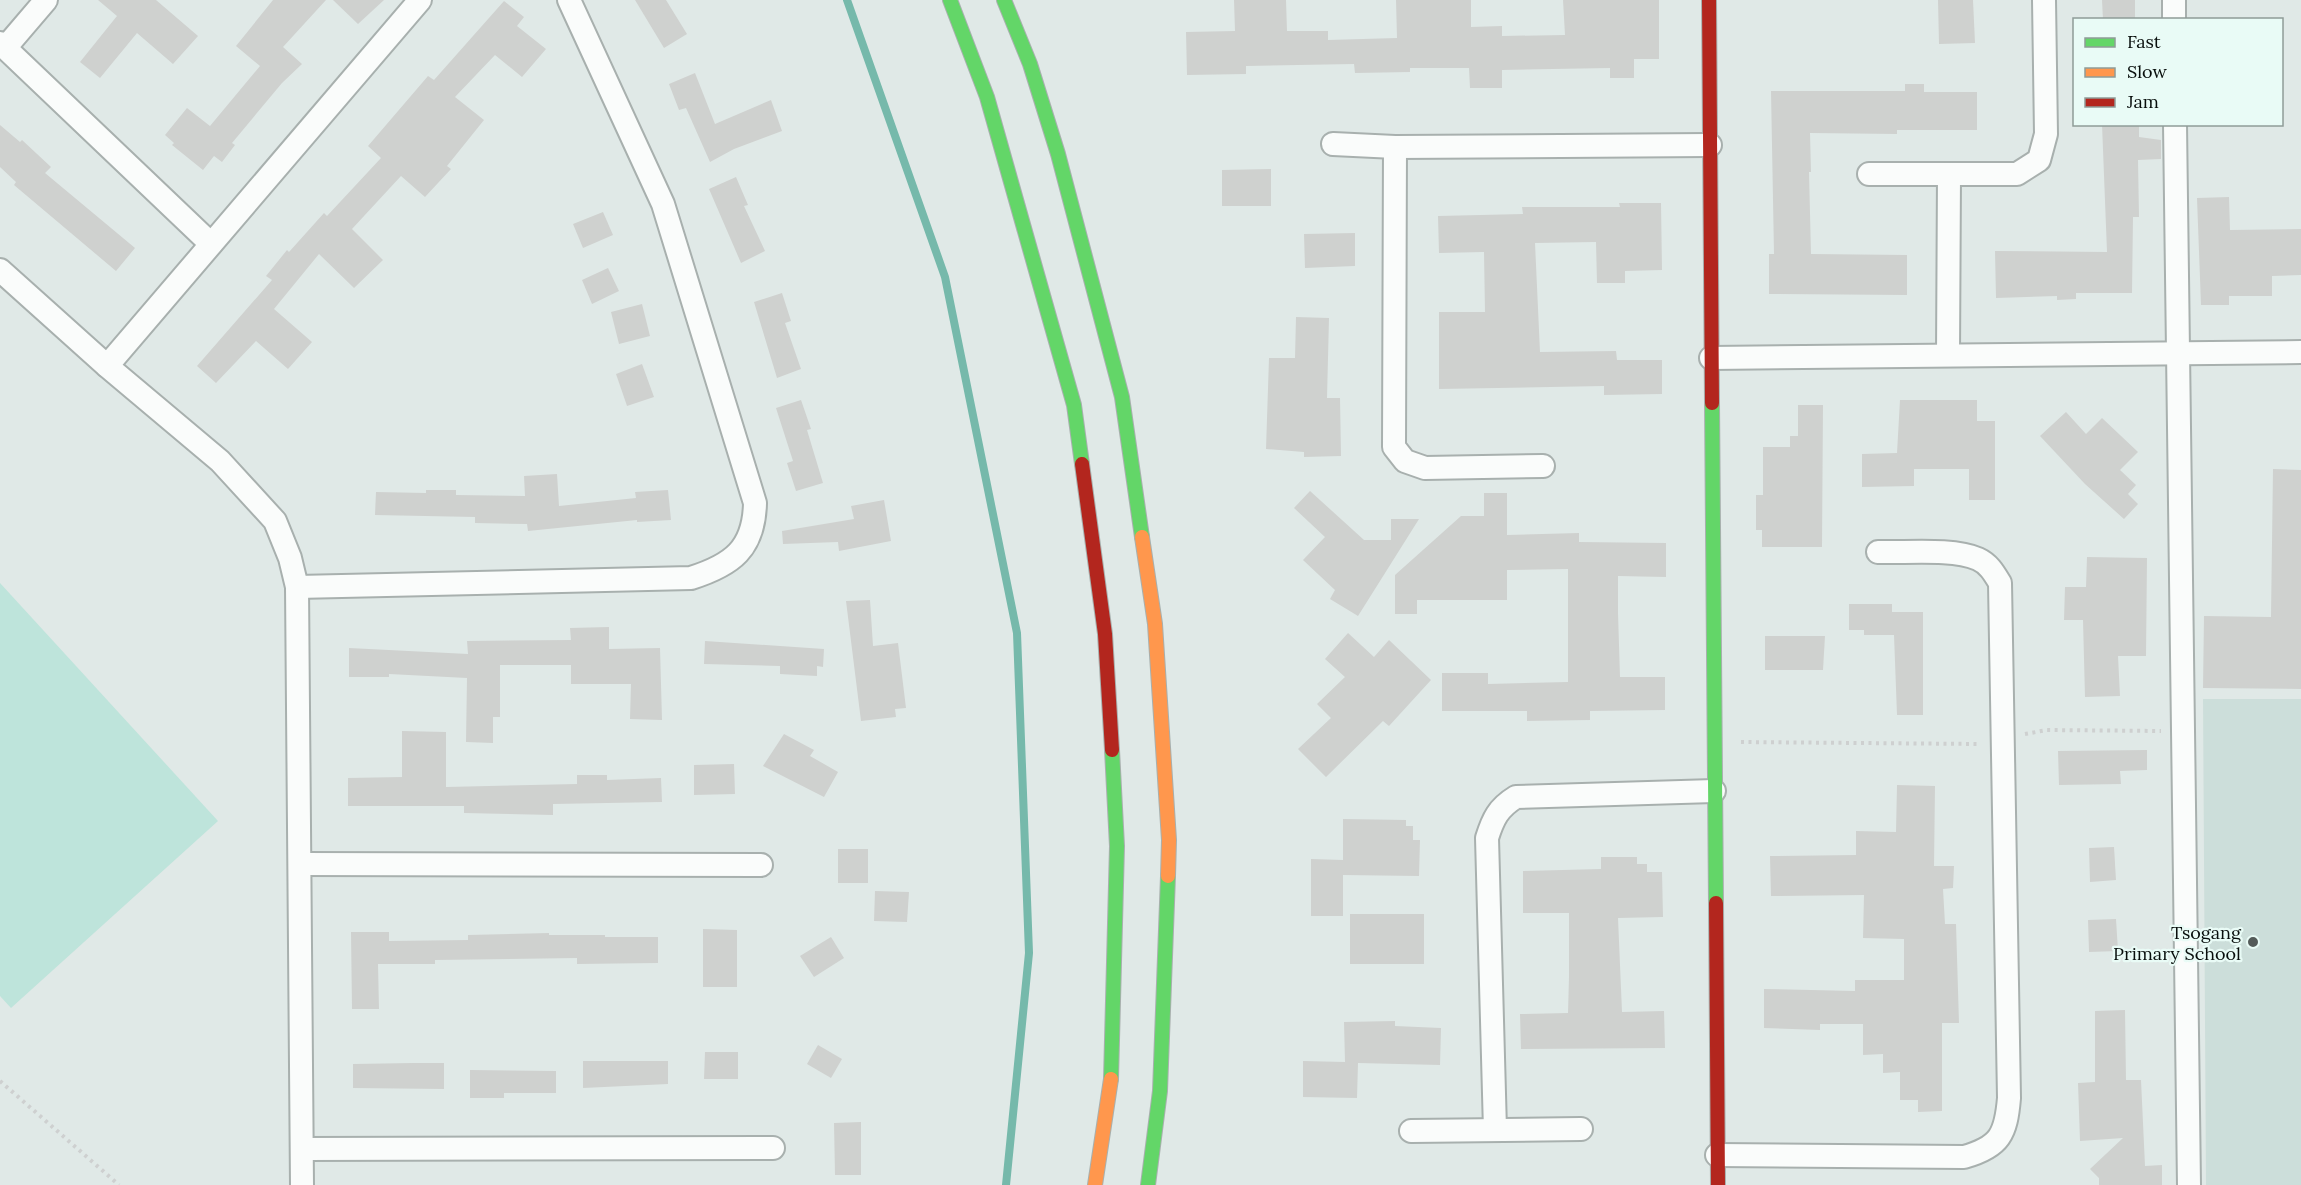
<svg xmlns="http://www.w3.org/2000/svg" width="2301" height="1185" font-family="Lora,serif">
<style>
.built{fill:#ccdeda}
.green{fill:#bee4db}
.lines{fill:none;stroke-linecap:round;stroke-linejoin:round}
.stream{stroke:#76b9ab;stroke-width:8}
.building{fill:#cfd1cf}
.street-casing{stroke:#a8b0ae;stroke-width:26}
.fast-casing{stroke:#a8b0ae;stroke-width:16}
.slow-casing{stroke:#a8b0ae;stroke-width:16}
.jam-casing{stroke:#a8b0ae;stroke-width:16}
.path{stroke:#ced0d0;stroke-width:4;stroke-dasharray:3 4.5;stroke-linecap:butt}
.street{stroke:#fafcfb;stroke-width:22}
.fast{stroke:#63d668;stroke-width:14}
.slow{stroke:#ff974d;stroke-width:14}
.jam{stroke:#b3261e;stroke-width:14}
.poi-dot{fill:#545b59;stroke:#e9fbf6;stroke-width:2}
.labels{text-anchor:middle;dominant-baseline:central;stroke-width:4.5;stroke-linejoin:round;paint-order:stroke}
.poi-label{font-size:18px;fill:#080e0c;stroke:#e9fbf6;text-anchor:end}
</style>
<rect width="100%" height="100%" fill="#e0e9e7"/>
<polygon class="built" points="2203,699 2301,699 2301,1185 2206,1185"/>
<polygon class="green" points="0,583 218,821 11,1008 0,996"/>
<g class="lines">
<polyline class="stream" points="847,0 945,277 1017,633 1029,953 1006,1185"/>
</g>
<g class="building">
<polygon points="98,0 156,0 198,36 173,64 137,33 100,78 80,62 117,16"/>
<polygon points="273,0 326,0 283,47 302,64 282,83 232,143 235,145 222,162 214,156 203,170 172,145 174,143 165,135 187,108 210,126 260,66 236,46"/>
<polygon points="333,0 384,0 358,24"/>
<polygon points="635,0 666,0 687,34 664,48"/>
<polygon points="1234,0 1286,0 1287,31 1328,31 1328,40 1397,38 1396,0 1471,0 1471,27 1502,26 1502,36 1565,35 1563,0 1659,0 1659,59 1634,59 1634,78 1610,78 1610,68 1502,70 1502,88 1470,88 1469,68 1410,68 1410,72 1355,73 1354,64 1246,66 1246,74 1187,75 1186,32 1235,31"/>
<polygon points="1938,0 1973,0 1975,43 1939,44"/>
<polygon points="2102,0 2135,0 2135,20 2103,20"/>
<polygon points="504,1 524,17 517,26 546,49 522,77 495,55 455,97 484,120 447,166 451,169 425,197 401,176 352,229 383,260 354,288 319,254 274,309 312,342 288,369 256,341 216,383 197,366 272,280 266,276 287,250 289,252 324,213 327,216 381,158 368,146 428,76 434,80"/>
<polygon points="695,73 715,124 771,100 782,131 734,149 710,162 686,108 679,110 669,84"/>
<polygon points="1905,84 1924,84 1924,92 1977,92 1977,130 1897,130 1897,134 1810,133 1811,172 1809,172 1811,254 1907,255 1907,295 1769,294 1769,254 1774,254 1771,91 1905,91"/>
<polygon points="2102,124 2139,124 2139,137 2161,140 2161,159 2138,160 2139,217 2133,217 2132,293 2076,293 2076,299 2057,300 2057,296 1996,298 1995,251 2107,252"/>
<polygon points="0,125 20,142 22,140 51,167 45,173 135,248 116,271 14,185 16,182 0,167"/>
<polygon points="1271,169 1271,206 1222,206 1222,170"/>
<polygon points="736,177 748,205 744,206 765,251 741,263 709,189"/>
<polygon points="2229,197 2230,230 2301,229 2301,275 2272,276 2272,296 2229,296 2229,305 2201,305 2197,198"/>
<polygon points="1619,203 1661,203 1662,270 1625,271 1625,283 1597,283 1596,242 1535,243 1540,352 1616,351 1617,360 1662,360 1662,394 1604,395 1604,386 1439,389 1439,312 1485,312 1484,252 1439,253 1438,216 1523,214 1522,207 1620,207"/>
<polygon points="603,212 613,235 583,248 573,224"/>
<polygon points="1355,233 1355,266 1305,268 1304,234"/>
<polygon points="608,268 619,291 592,304 582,280"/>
<polygon points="782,293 791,321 785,323 801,369 777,378 754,302"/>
<polygon points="642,304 650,336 619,344 611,312"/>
<polygon points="1296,317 1329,318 1327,398 1340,398 1341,456 1304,457 1304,452 1266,449 1269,358 1295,358"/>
<polygon points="642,364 654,397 627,406 616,374"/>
<polygon points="801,400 811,429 807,430 823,483 796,491 787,463 793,461 776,408"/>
<polygon points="1900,400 1977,400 1977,421 1995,421 1995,500 1969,500 1969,469 1914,469 1914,486 1862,487 1862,454 1897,453"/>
<polygon points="1798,405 1823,405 1822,547 1762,547 1762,530 1756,530 1756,495 1763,495 1763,447 1790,447 1790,436 1798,436"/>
<polygon points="2066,412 2086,434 2102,418 2138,452 2120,470 2136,485 2128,494 2138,504 2124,519 2085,484 2040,436"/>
<polygon points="2273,469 2301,470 2301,689 2203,688 2204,616 2271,617"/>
<polygon points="557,474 559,506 636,498 635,492 668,490 671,520 637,522 637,520 528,531 527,524 475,523 475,517 375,515 376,492 426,493 426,490 456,490 456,495 525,496 524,476"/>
<polygon points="1310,491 1364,540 1391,540 1391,519 1419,519 1358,616 1330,599 1335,590 1303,560 1325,537 1294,508"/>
<polygon points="1484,493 1507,493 1507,535 1579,533 1579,542 1666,543 1666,577 1618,576 1618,613 1620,677 1665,677 1665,710 1590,711 1590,720 1527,721 1527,711 1442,711 1442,673 1488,673 1488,684 1568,682 1568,569 1507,570 1507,600 1417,600 1417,614 1395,614 1395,575 1461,516 1484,516"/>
<polygon points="884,500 891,541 839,551 838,542 783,544 782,531 854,519 851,506"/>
<polygon points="2087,557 2147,558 2146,656 2118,656 2120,696 2085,697 2083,620 2064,620 2065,587 2086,587"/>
<polygon points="870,600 873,646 898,643 906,708 895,709 896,717 861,721 846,601"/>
<polygon points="1849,604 1892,604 1892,612 1923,612 1923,715 1897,715 1894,635 1864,635 1864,630 1849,630"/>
<polygon points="609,627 609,649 660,648 662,720 630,719 631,684 571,684 571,665 500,665 500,717 493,717 493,743 466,742 467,678 389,674 389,677 349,677 349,648 468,654 467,641 571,640 570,628"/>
<polygon points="1348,633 1374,657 1389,640 1431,680 1389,726 1383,721 1326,777 1298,749 1331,718 1317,704 1345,677 1325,659"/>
<polygon points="1765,636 1825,636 1823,670 1765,670"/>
<polygon points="705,641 824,649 823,667 817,666 817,676 780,674 780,666 704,664"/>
<polygon points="402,731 446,732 446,787 577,784 577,775 607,775 607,780 661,778 662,802 553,804 553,815 464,813 464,806 348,806 348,778 402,777"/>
<polygon points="784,734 814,750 810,756 838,772 824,797 763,766"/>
<polygon points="2147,750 2147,770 2120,771 2121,784 2059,785 2058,751"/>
<polygon points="734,764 735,794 694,795 694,765"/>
<polygon points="1897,785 1935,786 1934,866 1954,866 1953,888 1943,889 1945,924 1956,924 1959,1023 1942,1023 1942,1111 1918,1112 1918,1100 1900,1100 1900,1072 1883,1073 1883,1054 1863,1055 1863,1024 1820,1024 1820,1030 1764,1028 1764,989 1855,991 1855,980 1904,980 1904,939 1863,938 1864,895 1771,896 1770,856 1856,855 1856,831 1896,832"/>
<polygon points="1343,819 1406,820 1406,826 1413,826 1413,840 1420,840 1419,876 1343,875 1343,916 1311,916 1311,859 1343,860"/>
<polygon points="2114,847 2116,880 2090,882 2089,848"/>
<rect x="838" y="849" width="30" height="34"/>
<polygon points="1601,857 1637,857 1637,864 1647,864 1647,872 1662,872 1663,917 1618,918 1622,1012 1664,1011 1665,1048 1521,1049 1520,1014 1568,1013 1569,977 1569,913 1523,913 1523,871 1601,869"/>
<polygon points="875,891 909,892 907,922 874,921"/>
<rect x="1350" y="914" width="74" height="50"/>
<polygon points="2116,919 2118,951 2089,952 2088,920"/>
<polygon points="703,929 737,930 737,987 703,987"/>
<polygon points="351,932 389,932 389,941 468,940 468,935 549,933 549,935 605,935 605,937 658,937 658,963 577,964 577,958 435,960 435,964 378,964 379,1009 352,1009"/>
<polygon points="831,937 844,958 814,977 800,956"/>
<polygon points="2125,1010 2126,1080 2141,1080 2145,1166 2162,1165 2162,1185 2099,1185 2099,1178 2090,1169 2123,1138 2080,1141 2078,1083 2095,1082 2095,1011"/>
<polygon points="1395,1021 1395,1026 1441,1028 1440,1065 1358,1063 1357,1098 1303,1097 1303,1061 1345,1062 1344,1022"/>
<polygon points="818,1045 842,1059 831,1078 807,1064"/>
<polygon points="705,1052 738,1052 738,1079 704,1079"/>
<polygon points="583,1061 668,1061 668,1084 583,1088"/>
<polygon points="413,1063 444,1063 444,1089 353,1088 353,1064"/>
<polygon points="470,1070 556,1071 556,1093 504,1093 504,1098 470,1098"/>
<polygon points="861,1122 861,1175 835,1175 834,1123"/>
</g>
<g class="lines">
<defs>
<g id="street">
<polyline points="2174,0 2174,20"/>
<polyline points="0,43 211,244"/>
<polyline points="5,48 46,0"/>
<polyline points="2175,124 2189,1185"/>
<polyline points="1333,144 1395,147 1710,145"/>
<polyline points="1395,147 1394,447 1405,461 1425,468 1543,466"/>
<polyline points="1869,174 2017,174 2039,160 2046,134 2044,0"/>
<polyline points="0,270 107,366 220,461 275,521 290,558 297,587 302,1185"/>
<polyline points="1948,355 1949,175"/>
<polyline points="1711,358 2301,352"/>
<polyline points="107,366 420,0"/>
<path d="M297,587L691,578C732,565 754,549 755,503L663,204L569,0"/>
<polyline points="300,864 761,865"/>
<path d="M1495,1130L1487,838C1493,819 1498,808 1516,797L1714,791"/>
<polyline points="1411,1131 1581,1129"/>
<polyline points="302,1149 773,1148"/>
<path d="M1717,1155L1964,1157C2000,1147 2006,1134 2009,1098L2000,583C1994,573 1989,564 1978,559C1953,548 1906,553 1878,552"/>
</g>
<g id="fast">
<polyline points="950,0 987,97 1074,405 1082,464"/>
<polyline points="1004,0 1030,64 1058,154 1122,397 1142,537"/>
<polyline points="1712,403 1716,903"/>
<polyline points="1111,1079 1117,846 1112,750"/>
<polyline points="1148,1185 1160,1091 1168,876"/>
</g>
<g id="slow">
<polyline points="1142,537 1155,624 1169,840 1168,876"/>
<polyline points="1095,1185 1111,1079"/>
</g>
<g id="jam">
<polyline points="1709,0 1712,403"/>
<polyline points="1082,464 1105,634 1112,750"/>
<polyline points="1716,903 1718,1185"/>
</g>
</defs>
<use href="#street" class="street-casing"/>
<use href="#fast" class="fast-casing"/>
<use href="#slow" class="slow-casing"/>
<use href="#jam" class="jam-casing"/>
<g class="path">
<polyline points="2025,734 2047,730 2161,731"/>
<polyline points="1741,742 1980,744"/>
<polyline points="0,1081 119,1185"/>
</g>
<use href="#street" class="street"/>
<use href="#fast" class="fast"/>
<use href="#slow" class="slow"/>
<use href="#jam" class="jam"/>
</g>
<circle class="poi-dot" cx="2253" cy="942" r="6"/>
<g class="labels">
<g class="poi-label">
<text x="2241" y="932">Tsogang<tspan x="2241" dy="21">Primary School</tspan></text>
</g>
</g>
<rect x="2073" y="18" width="210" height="108" fill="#e9fbf6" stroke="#8f9c98" stroke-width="1.5"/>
<rect x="2085" y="38" width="30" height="9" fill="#63d668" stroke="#8f9c98" stroke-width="1.5"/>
<text x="2127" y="48" font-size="18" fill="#080e0c">Fast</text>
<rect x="2085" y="68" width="30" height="9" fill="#ff974d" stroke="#8f9c98" stroke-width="1.5"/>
<text x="2127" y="78" font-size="18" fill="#080e0c">Slow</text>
<rect x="2085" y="98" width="30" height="9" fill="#b3261e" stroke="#8f9c98" stroke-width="1.5"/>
<text x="2127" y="108" font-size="18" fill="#080e0c">Jam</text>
</svg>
